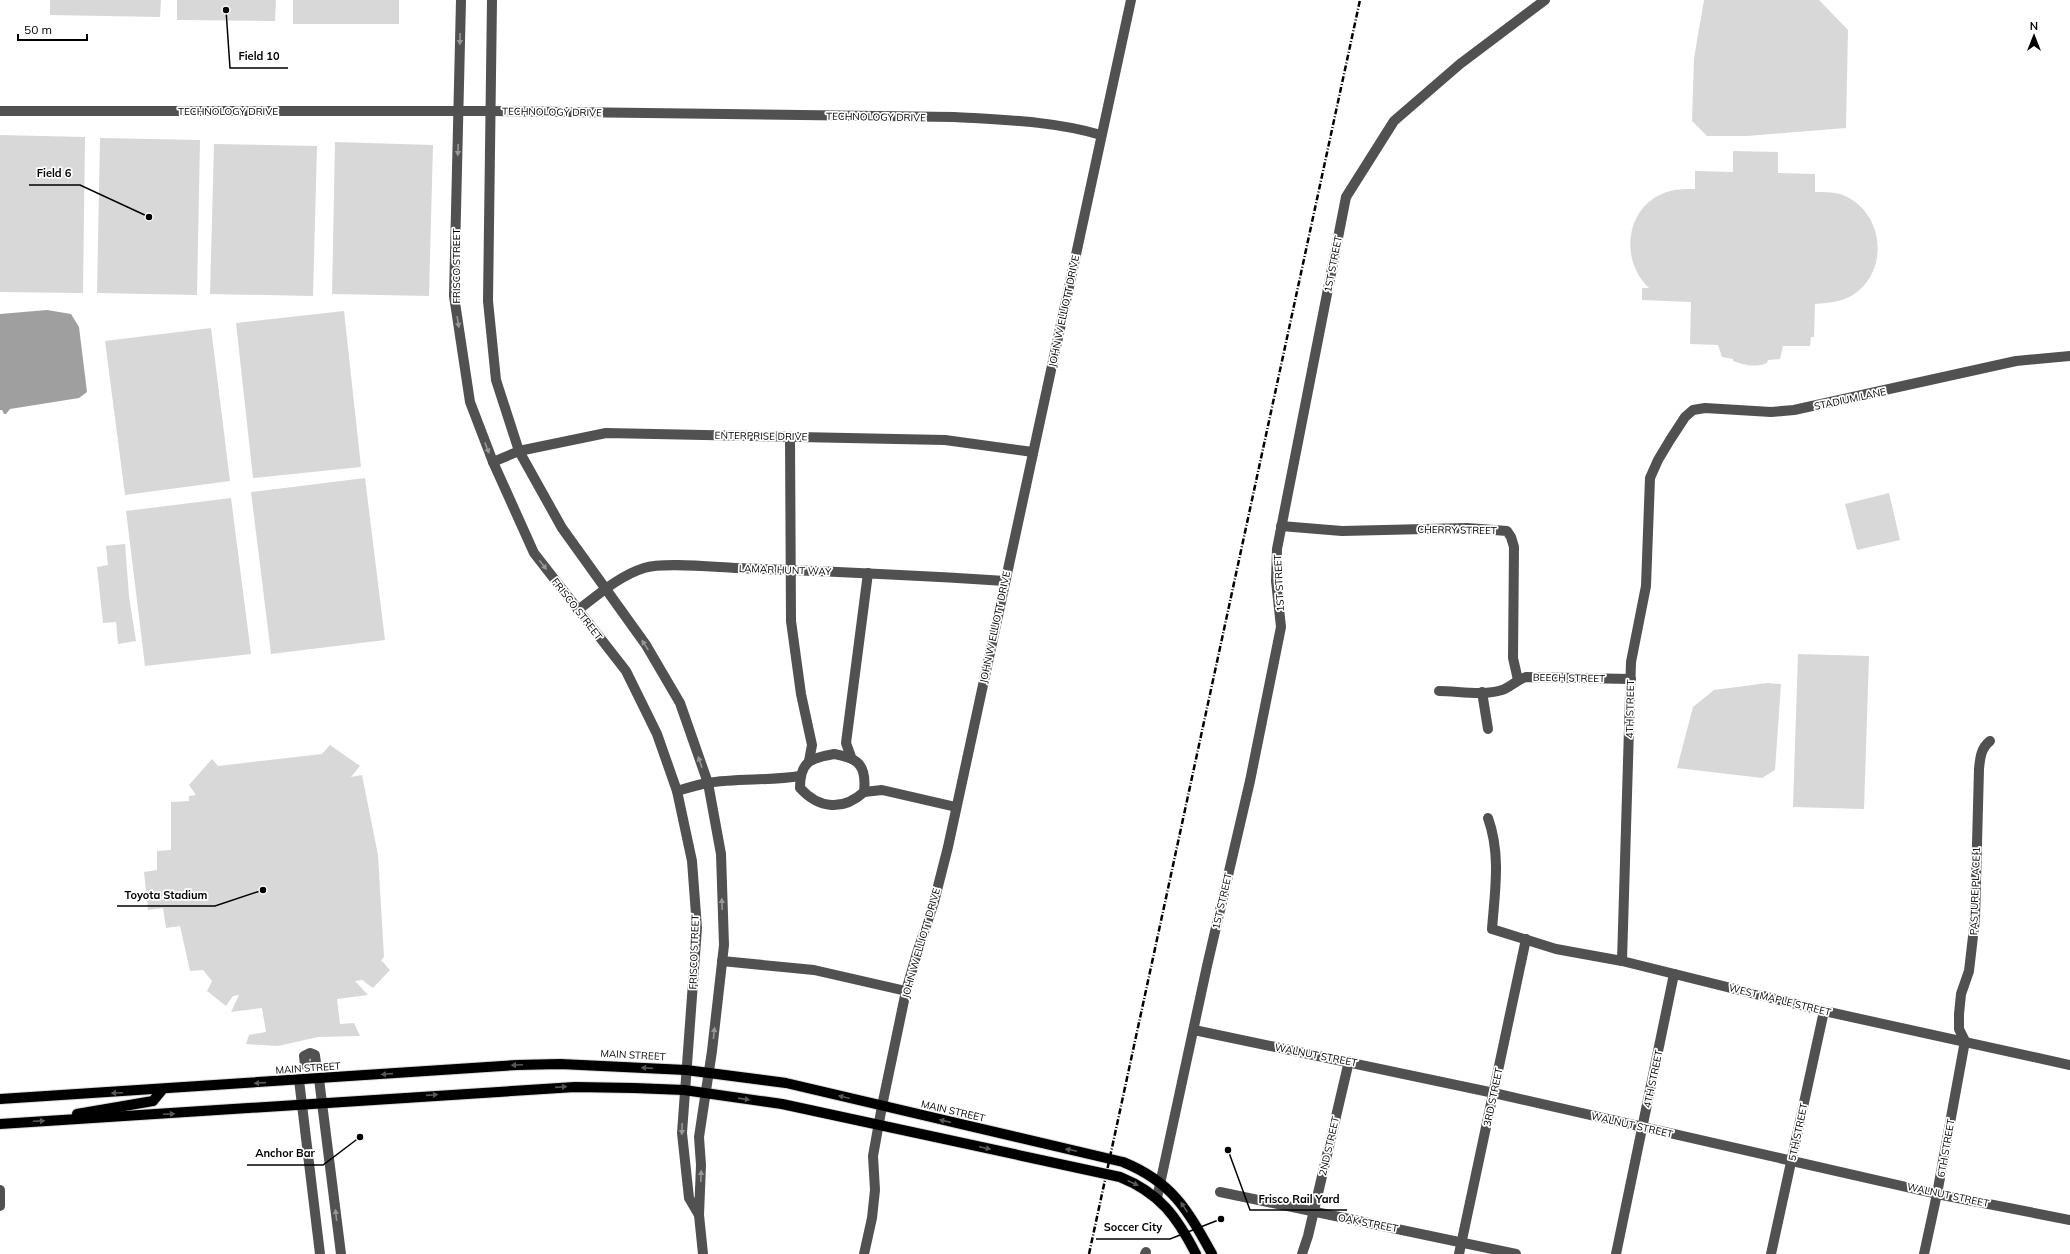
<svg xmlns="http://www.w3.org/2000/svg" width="2070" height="1254" font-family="Mulish,sans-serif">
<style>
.green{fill:#d8d8d8}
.water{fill:#9f9f9f}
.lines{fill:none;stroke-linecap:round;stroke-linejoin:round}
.major-casing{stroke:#dbdbdb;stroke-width:12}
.minor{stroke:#515151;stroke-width:10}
.major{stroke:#000;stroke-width:10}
.rail{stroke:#000;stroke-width:2.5;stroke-dasharray:6 2 1 2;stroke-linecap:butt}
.oneway{fill:#979797}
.oneway2{fill:#595959}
.labels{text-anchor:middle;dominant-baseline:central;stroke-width:3.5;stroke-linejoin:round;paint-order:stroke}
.street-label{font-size:10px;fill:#000;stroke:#fff}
.leader{fill:none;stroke:#000;stroke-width:1.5}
.callout-dot{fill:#000;stroke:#fff;stroke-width:1.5}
.callout-label{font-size:11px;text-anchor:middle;font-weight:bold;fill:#000;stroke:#fff;stroke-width:3.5;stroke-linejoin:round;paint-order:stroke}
</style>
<rect width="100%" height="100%" fill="#fff"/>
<g class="green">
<polygon points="50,0 161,0 160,17 50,15"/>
<polygon points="177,0 276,0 275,21 177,20"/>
<rect x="293" y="0" width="106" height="24"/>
<polygon points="1704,0 1819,0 1848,30 1846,128 1747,136 1707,136 1692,121 1694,58"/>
<polygon points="0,135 85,137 83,293 0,292"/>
<polygon points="100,138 200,140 197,295 97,293"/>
<polygon points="335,142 433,145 429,296 332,294"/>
<polygon points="214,144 317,146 313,296 210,294"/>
<path d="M1733,151L1778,152V173L1815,174V192C1823,192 1832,192 1840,194C1884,209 1891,270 1853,295C1841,302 1828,303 1815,304L1814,337H1811L1810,346H1783L1780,359L1768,360L1767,363C1755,368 1744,365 1733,361V359L1722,357L1718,345L1690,344L1691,302L1642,300V288H1649C1618,259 1626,203 1670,191C1678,189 1687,189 1695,189V171L1733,172Z"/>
<polygon points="344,311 361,467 253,478 236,323"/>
<polygon points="211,328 230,481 125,495 105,341"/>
<polygon points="365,478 385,640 271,654 251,492"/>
<polygon points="1889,493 1900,540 1857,550 1845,504"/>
<polygon points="231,498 251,654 145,666 126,511"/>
<polygon points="125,544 129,596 136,641 118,644 116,622 103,623 97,567 108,565 106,546"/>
<polygon points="1798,654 1869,656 1864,809 1793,807"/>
<polygon points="1767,683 1781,684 1775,770 1762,778 1677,768 1693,707 1714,690"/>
<polygon points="330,745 360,766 351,777 362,775 378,855 384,957 381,960 390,970 373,988 362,980 355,981 368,995 337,999 340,1024 354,1023 360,1036 318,1037 278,1046 246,1044 249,1035 266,1032 262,1008 231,1012 239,995 233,996 226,1006 207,991 212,981 203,970 190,971 180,926 166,928 163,908 148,910 144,872 157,870 157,851 171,850 171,802 189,801 189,796 196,795 189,785 212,759 218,766 322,754"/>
</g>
<polygon class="water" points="47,310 71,314 79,327 87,392 79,398 10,409 6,414 4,414 2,410 0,410 0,314"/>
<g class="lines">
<defs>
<g id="major">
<path d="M0,1099L517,1065L560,1064L686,1070L786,1083L1123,1162C1172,1182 1187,1209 1212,1254"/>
<polyline points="77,1114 153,1101 162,1090"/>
<path d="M0,1124L575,1087L634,1088L684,1090L782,1104L1120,1177C1160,1193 1177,1217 1196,1254"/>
</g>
</defs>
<use href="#major" class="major-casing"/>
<g class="minor">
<polyline points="461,0 454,296 470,402 493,462 534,553 626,671 657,734 677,791 692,861 697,928 682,1133 689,1198 699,1215"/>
<polyline points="492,0 488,301 496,380 519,451 562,528 646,645 680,703 708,783 721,854 724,945 712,1051 699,1137 701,1165 699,1215 703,1254"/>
<path d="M0,111H491L954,117C1004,120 1054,121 1101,135"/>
<polyline points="790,437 791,621 801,694 812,745 809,761"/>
<polyline points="493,462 519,451 606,433 945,440 1033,452"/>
<polyline points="1281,526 1342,531 1467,528 1507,531 1511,537 1514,547 1513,658 1518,680"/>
<path d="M578,610C599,594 619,576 644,568C663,562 713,567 735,568C825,571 915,575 1005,581"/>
<path d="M1439,691C1458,691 1483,696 1502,690C1511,687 1516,680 1526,677L1631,679"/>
<polyline points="1482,692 1488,729"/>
<path d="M834,754C858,758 867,765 864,792C843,811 819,809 800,788C800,762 810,758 834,754Z"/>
<polyline points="851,757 846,743 868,573"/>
<path d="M677,791C687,788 697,785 707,783C737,778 769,781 800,776"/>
<polyline points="864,792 882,790 956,807"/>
<path d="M1488,818C1501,854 1495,891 1492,929L1556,949L1622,961L1824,1011L2070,1065"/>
<polyline points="722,961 814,970 906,991"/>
<polyline points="1622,961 1631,662 1646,586 1650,478 1658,460 1670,440 1685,417 1693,410 1705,408 1771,412 1794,410 2016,361 2070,356"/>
<polyline points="1194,1030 1494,1093 1937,1194 2070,1220"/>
<polygon points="310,1053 315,1055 316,1063 311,1067 305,1065 304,1056"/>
<polyline points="319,1079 341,1254"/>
<polyline points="299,1080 320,1254"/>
<polyline points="0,1190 0,1206"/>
<polyline points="1220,1192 1516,1254"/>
<polyline points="1157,1198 1207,966 1250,781 1281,627 1276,581 1277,549 1346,197 1394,121 1460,64 1545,0"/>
<polyline points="864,1254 872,1218 875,1190 873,1156 882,1106 906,991 917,953 934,902 948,847 1131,0"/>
<polyline points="1145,1254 1146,1252"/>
<polyline points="1302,1254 1308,1236 1349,1061"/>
<polyline points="1459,1254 1526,939"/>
<polyline points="1616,1254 1674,974"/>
<polyline points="1771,1254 1824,1011"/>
<path d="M1924,1254L1937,1194L1965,1041L1959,1029V1014L1961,994L1969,971L1975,919L1979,769C1980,758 1981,748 1990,741"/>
</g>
<use href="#major" class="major"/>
<polyline class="rail" points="1089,1254 1360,0"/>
</g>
<defs><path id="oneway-solid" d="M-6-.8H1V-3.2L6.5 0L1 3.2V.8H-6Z"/></defs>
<g class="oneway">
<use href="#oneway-solid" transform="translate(460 39) rotate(91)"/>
<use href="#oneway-solid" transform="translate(458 150) rotate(92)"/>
<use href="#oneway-solid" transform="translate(458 322) rotate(81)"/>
<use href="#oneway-solid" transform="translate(487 448) rotate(69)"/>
<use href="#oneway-solid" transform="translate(543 565) rotate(52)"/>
<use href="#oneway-solid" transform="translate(645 645) rotate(-123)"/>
<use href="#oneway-solid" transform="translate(700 762) rotate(-109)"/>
<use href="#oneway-solid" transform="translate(722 904) rotate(-92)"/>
<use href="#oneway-solid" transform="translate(714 1033) rotate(-84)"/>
<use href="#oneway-solid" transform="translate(682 1129) rotate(91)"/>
<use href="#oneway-solid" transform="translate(701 1176) rotate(-88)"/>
<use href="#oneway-solid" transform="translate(336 1215) rotate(-97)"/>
</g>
<g class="oneway2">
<use href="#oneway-solid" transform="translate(517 1065) rotate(178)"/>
<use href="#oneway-solid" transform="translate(647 1068) rotate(-176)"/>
<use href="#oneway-solid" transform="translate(387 1074) rotate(176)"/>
<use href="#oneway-solid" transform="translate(260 1083) rotate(176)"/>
<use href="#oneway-solid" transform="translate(561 1087) rotate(-4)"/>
<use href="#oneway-solid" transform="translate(117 1093) rotate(177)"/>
<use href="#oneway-solid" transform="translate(432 1095) rotate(-4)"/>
<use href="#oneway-solid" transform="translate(844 1097) rotate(-166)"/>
<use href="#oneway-solid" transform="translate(744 1099) rotate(8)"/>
<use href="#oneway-solid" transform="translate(169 1114) rotate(-3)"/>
<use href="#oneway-solid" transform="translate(39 1121) rotate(-3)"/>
<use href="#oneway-solid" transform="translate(945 1121) rotate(-167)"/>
<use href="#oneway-solid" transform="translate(985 1148) rotate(13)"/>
<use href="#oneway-solid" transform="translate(1071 1150) rotate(-168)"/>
<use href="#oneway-solid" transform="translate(1133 1183) rotate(25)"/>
<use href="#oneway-solid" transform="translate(1184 1207) rotate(-124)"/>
</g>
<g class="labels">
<g class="street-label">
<text x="228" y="111">TECHNOLOGY DRIVE</text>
<text transform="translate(552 112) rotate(1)">TECHNOLOGY DRIVE</text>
<text transform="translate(876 117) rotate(1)">TECHNOLOGY DRIVE</text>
<text transform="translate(1333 264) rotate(-79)">1ST STREET</text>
<text transform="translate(456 266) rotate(-90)">FRISCO STREET</text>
<text transform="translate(1064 311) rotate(-78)">JOHN W ELLIOTT DRIVE</text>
<text transform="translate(1850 399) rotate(-12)">STADIUM LANE</text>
<text transform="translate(761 436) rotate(1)">ENTERPRISE DRIVE</text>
<text transform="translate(1457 530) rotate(1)">CHERRY STREET</text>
<text transform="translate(785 570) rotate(2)">LAMAR HUNT WAY</text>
<text transform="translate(1279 583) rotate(-93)">1ST STREET</text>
<text transform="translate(577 609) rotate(52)">FRISCO STREET</text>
<text transform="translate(995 627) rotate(-78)">JOHN W ELLIOTT DRIVE</text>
<text transform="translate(1569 678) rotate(1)">BEECH STREET</text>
<text transform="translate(1630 709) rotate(-89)">4TH STREET</text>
<text transform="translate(1975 891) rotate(-88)">PASTURE PLACE 1</text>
<text transform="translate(1222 901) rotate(-77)">1ST STREET</text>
<text transform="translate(921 943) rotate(-74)">JOHN W ELLIOTT DRIVE</text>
<text transform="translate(694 952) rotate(-88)">FRISCO STREET</text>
<text transform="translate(1780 1000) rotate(14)">WEST MAPLE STREET</text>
<text transform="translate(633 1055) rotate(3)">MAIN STREET</text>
<text transform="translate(1316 1055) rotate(11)">WALNUT STREET</text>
<text transform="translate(308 1068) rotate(-4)">MAIN STREET</text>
<text transform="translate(1653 1079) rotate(-78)">4TH STREET</text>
<text transform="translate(1493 1097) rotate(-78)">3RD STREET</text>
<text transform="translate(953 1111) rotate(13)">MAIN STREET</text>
<text transform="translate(1632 1125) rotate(13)">WALNUT STREET</text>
<text transform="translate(1798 1132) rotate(-78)">5TH STREET</text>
<text transform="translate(1329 1146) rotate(-77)">2ND STREET</text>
<text transform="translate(1946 1148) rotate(-80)">6TH STREET</text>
<text transform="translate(1948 1195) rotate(12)">WALNUT STREET</text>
<text transform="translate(1368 1223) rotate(11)">OAK STREET</text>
</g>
</g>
<path class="leader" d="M226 10L230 68H288M149 217L80 185H29M263 890L215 906H117M360 1137L323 1165H247M1228 1150L1250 1210H1347M1221 1219L1170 1239H1096"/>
<g class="callout-dot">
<circle cx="226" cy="10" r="4"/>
<circle cx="149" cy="217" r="4"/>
<circle cx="263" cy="890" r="4"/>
<circle cx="360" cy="1137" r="4"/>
<circle cx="1228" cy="1150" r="4"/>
<circle cx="1221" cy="1219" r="4"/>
</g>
<g class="callout-label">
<text x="259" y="60">Field 10</text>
<text x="54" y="177">Field 6</text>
<text x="166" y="899">Toyota Stadium</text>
<text x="285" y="1157">Anchor Bar</text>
<text x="1299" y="1203">Frisco Rail Yard</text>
<text x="1133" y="1231">Soccer City</text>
</g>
<g transform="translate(2034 36)" stroke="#ffffff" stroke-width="3" paint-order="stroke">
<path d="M0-3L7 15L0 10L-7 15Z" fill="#000000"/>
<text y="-6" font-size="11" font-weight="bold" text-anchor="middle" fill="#000000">N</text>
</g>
<path d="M18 34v6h69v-6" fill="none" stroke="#000000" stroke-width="2"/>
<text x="24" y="34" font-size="12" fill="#000000" stroke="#ffffff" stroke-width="3" paint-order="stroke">50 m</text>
</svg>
